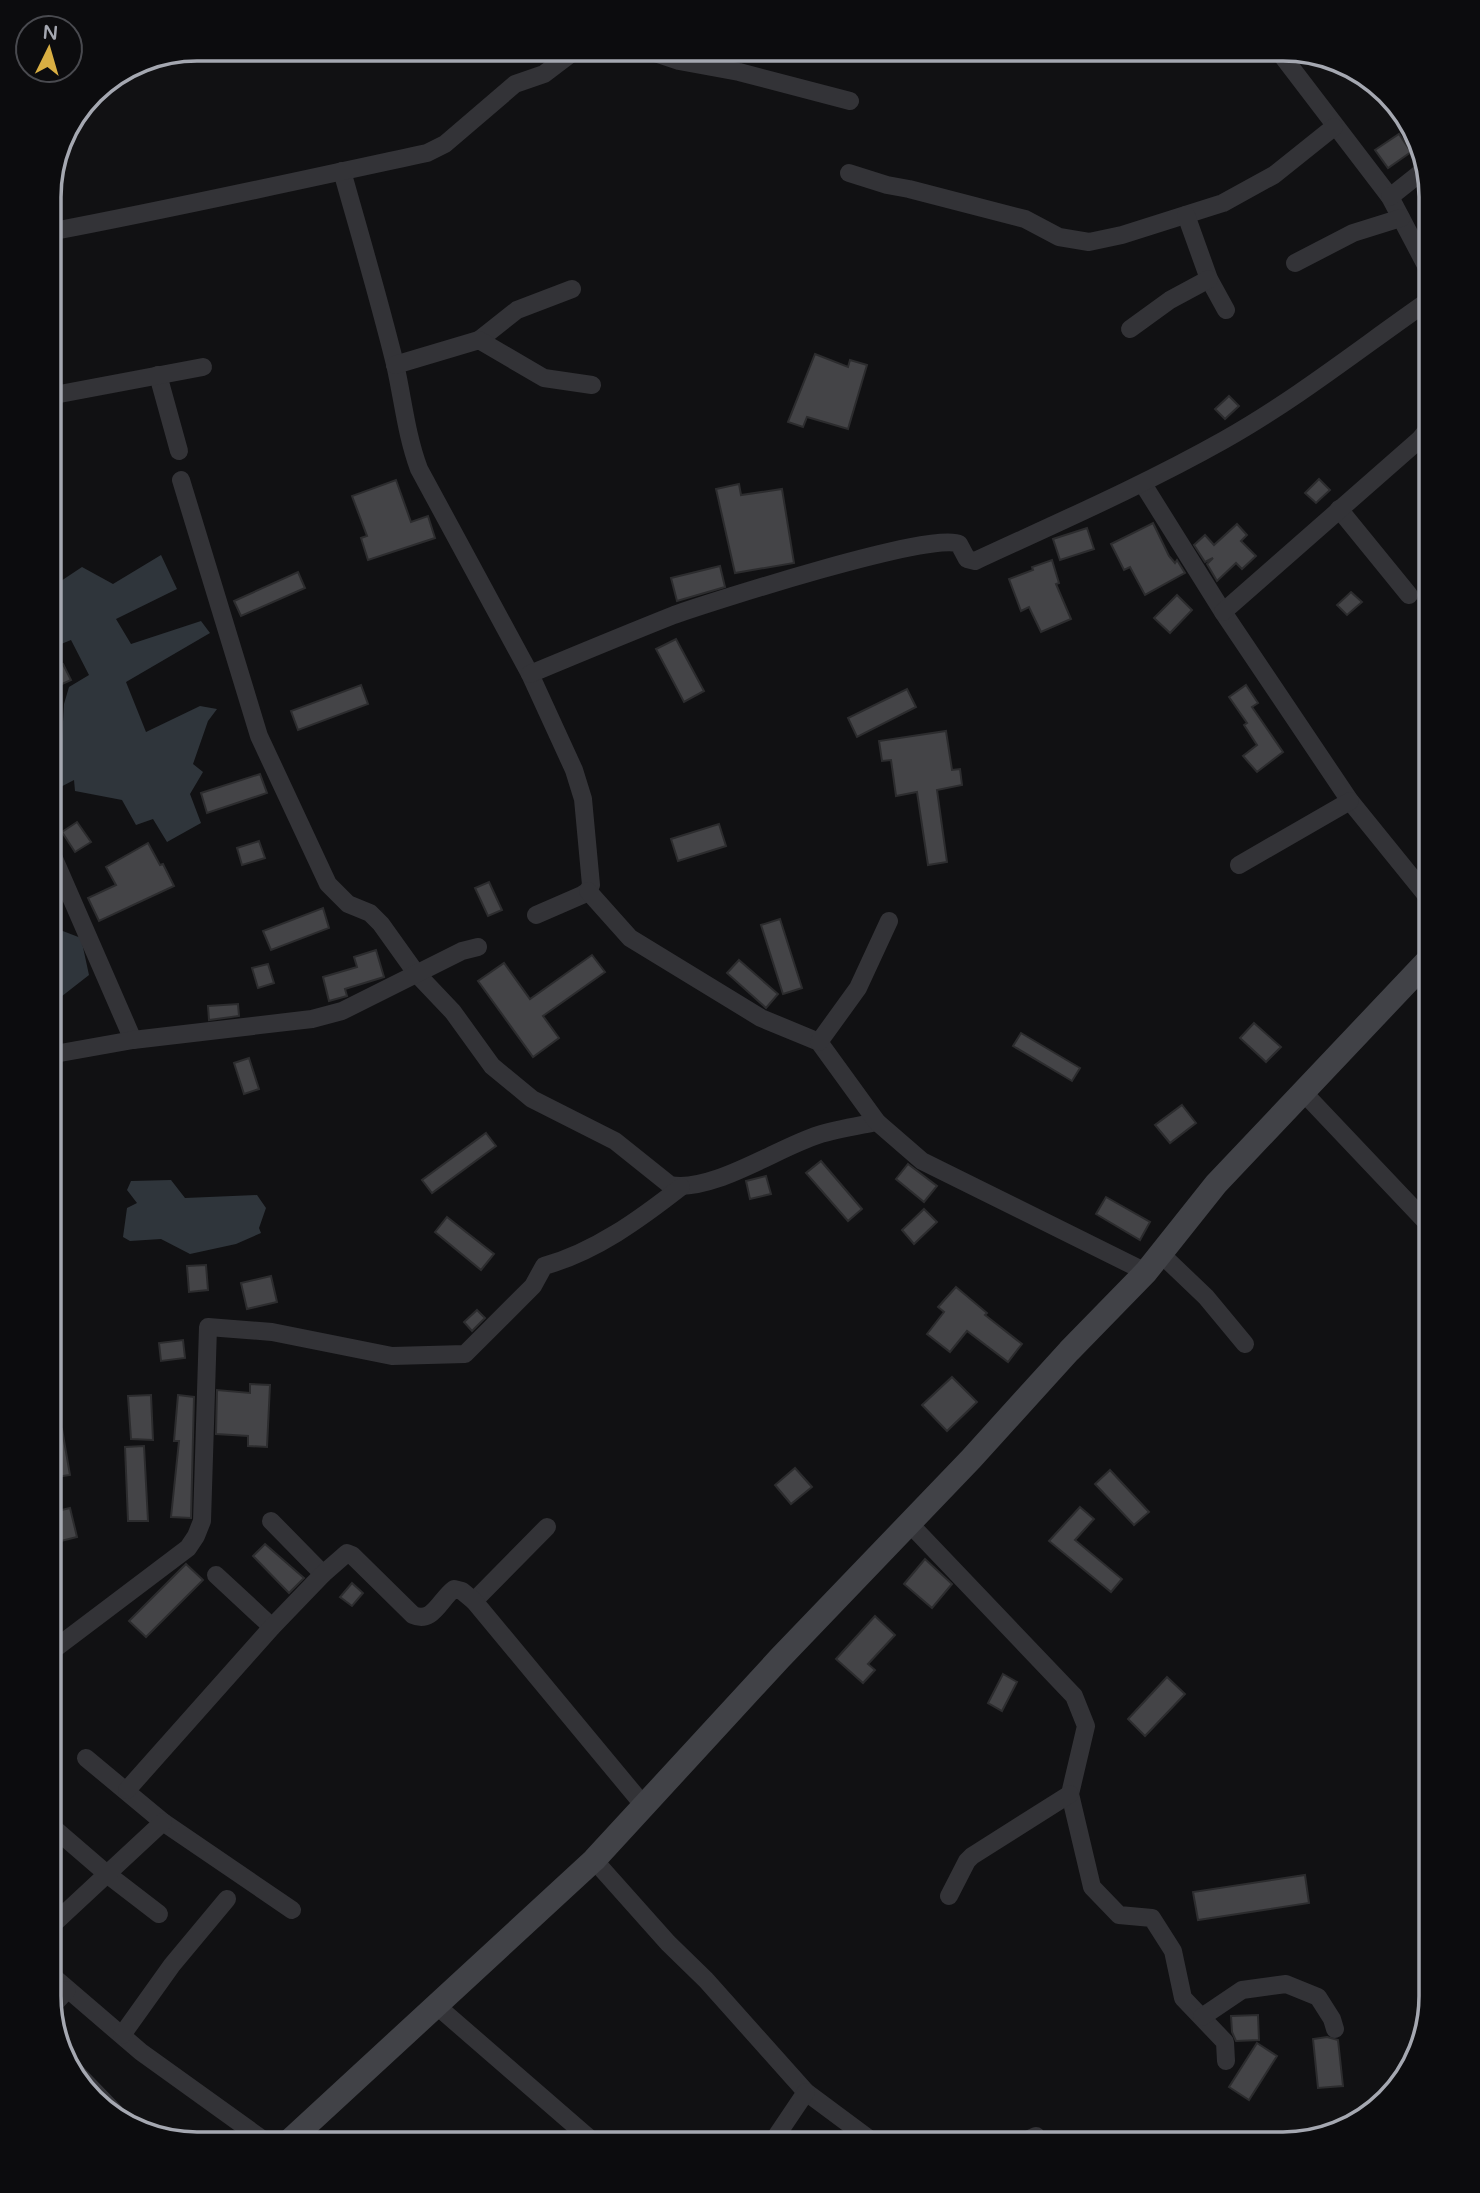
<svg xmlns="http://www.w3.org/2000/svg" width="1480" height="2193" font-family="'Varela Round',sans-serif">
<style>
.water{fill:#2f353b}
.building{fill:#444447;stroke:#2c2c2e;stroke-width:2}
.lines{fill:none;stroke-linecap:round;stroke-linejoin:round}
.street{stroke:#333337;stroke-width:18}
.secondary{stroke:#414247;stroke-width:24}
.rim{fill:none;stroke:#a5a8b1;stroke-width:3.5}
</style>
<rect width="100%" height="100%" fill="#111113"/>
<g class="water">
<polygon points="161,555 177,589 116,619 131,644 201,621 210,633 126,682 146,732 200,706 217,709 208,721 193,764 203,772 190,794 201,823 167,842 153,819 136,825 122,800 75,791 74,780 53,791 49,781 49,744 62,739 64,704 69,687 89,675 71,640 49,649 49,589 82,567 113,584"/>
<polygon points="49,921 55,928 81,938 89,975 57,1000 49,1012"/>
<polygon points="171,1180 185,1198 257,1195 266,1208 259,1228 261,1233 236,1244 190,1254 161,1239 130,1241 123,1237 127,1208 137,1203 127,1190 131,1181"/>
</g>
<g class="building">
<polygon points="1399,134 1411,152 1388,168 1375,150"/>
<polygon points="815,354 848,367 850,360 867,365 848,429 807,417 803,427 788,422"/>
<polygon points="1229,396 1239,406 1225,419 1215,409"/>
<polygon points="1319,479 1330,490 1316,503 1305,493"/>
<polygon points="396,480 411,522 428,516 435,538 368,560 361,538 367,536 352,496"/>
<polygon points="739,484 741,495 782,489 794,563 735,573 716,489"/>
<polygon points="1153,523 1169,556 1175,563 1177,560 1185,573 1145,595 1130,567 1124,570 1111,544"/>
<polygon points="1237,524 1247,535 1241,541 1256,556 1242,569 1236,563 1217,581 1207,564 1213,558 1205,562 1194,545 1205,535 1214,545"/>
<polygon points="1087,528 1094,549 1060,560 1053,539"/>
<polygon points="1052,560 1059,583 1056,584 1071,619 1041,632 1029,607 1021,611 1009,579 1033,570 1032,567"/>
<polygon points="720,566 725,587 677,601 671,578"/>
<polygon points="298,572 305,588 241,616 234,601"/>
<polygon points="1351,592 1362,602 1347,615 1337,605"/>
<polygon points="1177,595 1192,610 1170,633 1154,618"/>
<polygon points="676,639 704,691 684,702 656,649"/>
<polygon points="63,664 71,680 49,690 49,670"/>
<polygon points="361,685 368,704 298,730 291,711"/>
<polygon points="1246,685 1258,703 1252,707 1283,752 1257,772 1243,756 1257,745 1244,725 1247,723 1229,697"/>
<polygon points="907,689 916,707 857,737 848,718"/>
<polygon points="946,731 952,770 960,769 962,785 937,790 947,862 928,865 917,792 896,796 891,760 882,761 879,741"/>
<polygon points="260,774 267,793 207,813 201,793"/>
<polygon points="77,822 91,842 75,852 62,832"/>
<polygon points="719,824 726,846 678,861 671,839"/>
<polygon points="259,841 265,858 242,865 237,848"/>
<polygon points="148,843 160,865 163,864 174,886 99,921 88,898 116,885 106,867"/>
<polygon points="489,882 502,910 488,916 475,888"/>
<polygon points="323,908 329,928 271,950 263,931"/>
<polygon points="780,919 802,988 783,994 761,925"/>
<polygon points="376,950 384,977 345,989 347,996 329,1001 323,977 357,967 354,957"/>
<polygon points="592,955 605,972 543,1016 559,1038 533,1057 478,981 504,963 530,999"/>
<polygon points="739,960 778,994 766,1008 727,973"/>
<polygon points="268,964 274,983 258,988 252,968"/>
<polygon points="238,1004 239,1016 209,1020 208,1006"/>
<polygon points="1254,1023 1281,1047 1266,1062 1240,1038"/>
<polygon points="1021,1033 1080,1068 1072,1081 1013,1046"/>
<polygon points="249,1058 259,1089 244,1094 234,1063"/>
<polygon points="1182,1105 1196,1123 1170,1143 1155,1125"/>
<polygon points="486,1133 496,1146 432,1193 422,1180"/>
<polygon points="821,1161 862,1209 848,1221 806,1173"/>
<polygon points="908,1164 937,1186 924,1202 896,1179"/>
<polygon points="766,1176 771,1194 750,1199 746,1181"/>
<polygon points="1106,1197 1150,1222 1140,1240 1096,1214"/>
<polygon points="924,1209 937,1222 914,1244 902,1230"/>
<polygon points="447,1217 494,1254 481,1270 435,1232"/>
<polygon points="206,1265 208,1290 189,1292 187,1266"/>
<polygon points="271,1276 277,1302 247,1309 241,1283"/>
<polygon points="956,1287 987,1313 985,1315 1022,1344 1008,1362 967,1331 950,1352 927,1334 944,1312 938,1307"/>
<polygon points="477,1310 485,1318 472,1331 464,1322"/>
<polygon points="183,1340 185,1358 161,1361 159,1343"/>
<polygon points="952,1377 977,1402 947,1431 922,1405"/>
<polygon points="250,1384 270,1385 267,1447 248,1446 248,1436 216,1434 217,1390 250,1393"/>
<polygon points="151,1395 153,1440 131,1439 128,1396"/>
<polygon points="178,1395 194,1397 191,1518 171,1517 179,1441 174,1441"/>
<polygon points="62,1429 70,1475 49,1478 49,1432"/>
<polygon points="144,1446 148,1521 128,1521 125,1447"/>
<polygon points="795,1468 812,1487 791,1504 775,1485"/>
<polygon points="1110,1470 1149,1512 1134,1525 1095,1484"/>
<polygon points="1080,1507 1094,1519 1075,1540 1122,1579 1111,1592 1049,1541"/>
<polygon points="70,1508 77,1537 49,1544 49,1513"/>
<polygon points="265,1544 304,1578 289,1593 253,1556"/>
<polygon points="925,1559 952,1584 932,1608 904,1584"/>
<polygon points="186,1564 203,1580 146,1637 129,1621"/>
<polygon points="352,1583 363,1593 352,1606 340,1597"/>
<polygon points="875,1616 895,1635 868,1664 875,1670 863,1683 836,1659"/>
<polygon points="1003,1674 1017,1682 1002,1711 988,1703"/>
<polygon points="1167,1677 1185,1694 1145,1736 1128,1719"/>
<polygon points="1305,1875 1309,1903 1198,1920 1193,1892"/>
<polygon points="1258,2015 1259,2040 1236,2041 1232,2032 1231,2016"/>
<polygon points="1327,2037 1338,2040 1343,2086 1318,2088 1313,2039"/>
<polygon points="1257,2043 1277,2056 1249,2100 1229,2087"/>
</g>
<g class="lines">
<g class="street">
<polyline points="643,49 679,61 739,72 850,101"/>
<polyline points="1277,49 1390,197 1431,275"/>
<path d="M342,171C360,235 379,299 395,364C403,399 406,434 419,469L530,674L574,770L583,799L591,885L588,891L582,895L536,915"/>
<polyline points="849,173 887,185 909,189 1025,219 1059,237 1089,242 1122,235 1223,203 1274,175 1334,127"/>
<polyline points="1390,197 1424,170"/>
<polyline points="1186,215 1209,279 1226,310"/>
<path d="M49,232C176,208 301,180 427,153L445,144L515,84L544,74L577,49"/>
<polyline points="1295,263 1353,233 1401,218"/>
<polyline points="1130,329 1170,300 1209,279"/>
<polyline points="479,340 517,310 572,289"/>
<polyline points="395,365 479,340 544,378 592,385"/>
<polyline points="158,375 179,451"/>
<polyline points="49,396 203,367"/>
<polyline points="1420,439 1431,454"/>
<path d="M181,480L259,736L328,884L348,904L370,913L381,924L416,973L453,1012L492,1066L532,1099L615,1141L670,1185C712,1193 777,1148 818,1135C837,1129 857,1126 877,1122"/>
<polyline points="1143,484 1223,612 1350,801 1431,901"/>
<polyline points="1339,509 1409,595"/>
<polyline points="1223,612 1420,439 1431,425"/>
<path d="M530,674C578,654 626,634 674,615C711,602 935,530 959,544L967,559L975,561C1059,522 1144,485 1224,440C1297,399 1363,346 1431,299"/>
<polyline points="49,847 133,1040"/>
<polyline points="1239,865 1350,801"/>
<polyline points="588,891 630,938 761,1018 819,1042 877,1122 922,1161 1146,1272"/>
<polyline points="819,1042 858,988 889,921"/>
<polyline points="49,1055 133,1040 312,1019 342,1011 462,951 478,947"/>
<polyline points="1303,1092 1431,1227"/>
<polyline points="1161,1254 1206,1297 1245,1344"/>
<polyline points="271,1521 323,1574"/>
<polyline points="909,1523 1074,1696 1086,1726 1070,1794 1092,1887 1119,1915 1152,1918 1173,1951 1183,1998 1225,2042 1226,2061"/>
<polyline points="216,1575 272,1627"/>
<polyline points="474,1601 547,1527"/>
<path d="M49,1653L188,1548L196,1536L202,1521L208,1327L272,1332L392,1356L465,1354L533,1286L544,1266C595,1252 640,1219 681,1187"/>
<polyline points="86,1758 163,1822 292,1910"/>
<path d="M127,1790L272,1627L323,1574L347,1553L352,1555L413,1615C433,1624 440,1599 454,1589L462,1591L474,1601L645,1807"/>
<polyline points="49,1824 107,1874 159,1914"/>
<polyline points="594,1860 668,1943 706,1980 806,2092 876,2144"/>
<polyline points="949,1896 967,1861 972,1856 1070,1794"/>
<polyline points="49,1928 163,1822"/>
<polyline points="49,1973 141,2052 269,2144"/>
<polyline points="52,2006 67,1990"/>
<polyline points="437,2006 596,2144"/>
<polyline points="1202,2017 1242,1990 1286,1984 1318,1997 1332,2019 1335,2029"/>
<polyline points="122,2035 172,1965 227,1899"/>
<polyline points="67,2063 127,2125"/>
<polyline points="771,2144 806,2092"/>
<polyline points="1018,2144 1036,2136"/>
</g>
<polyline class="secondary" points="286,2144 594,1860 780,1658 971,1459 1069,1351 1146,1272 1216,1184 1431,957"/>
</g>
<path d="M0 0H1480V2193H0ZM197 61H1283A136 136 0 0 1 1419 197V1996A136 136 0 0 1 1283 2132H197A136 136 0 0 1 61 1996V197A136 136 0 0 1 197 61Z" fill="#0c0c0e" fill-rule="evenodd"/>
<path class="rim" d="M197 61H1283A136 136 0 0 1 1419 197V1996A136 136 0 0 1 1283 2132H197A136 136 0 0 1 61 1996V197A136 136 0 0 1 197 61Z"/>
<g transform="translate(49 49) rotate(5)"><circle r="33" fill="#0c0c0e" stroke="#494a4f" stroke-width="2"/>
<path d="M0-5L12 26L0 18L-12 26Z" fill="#d9af43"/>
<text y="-10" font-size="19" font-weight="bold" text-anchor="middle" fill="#a5a8b1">N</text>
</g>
</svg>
